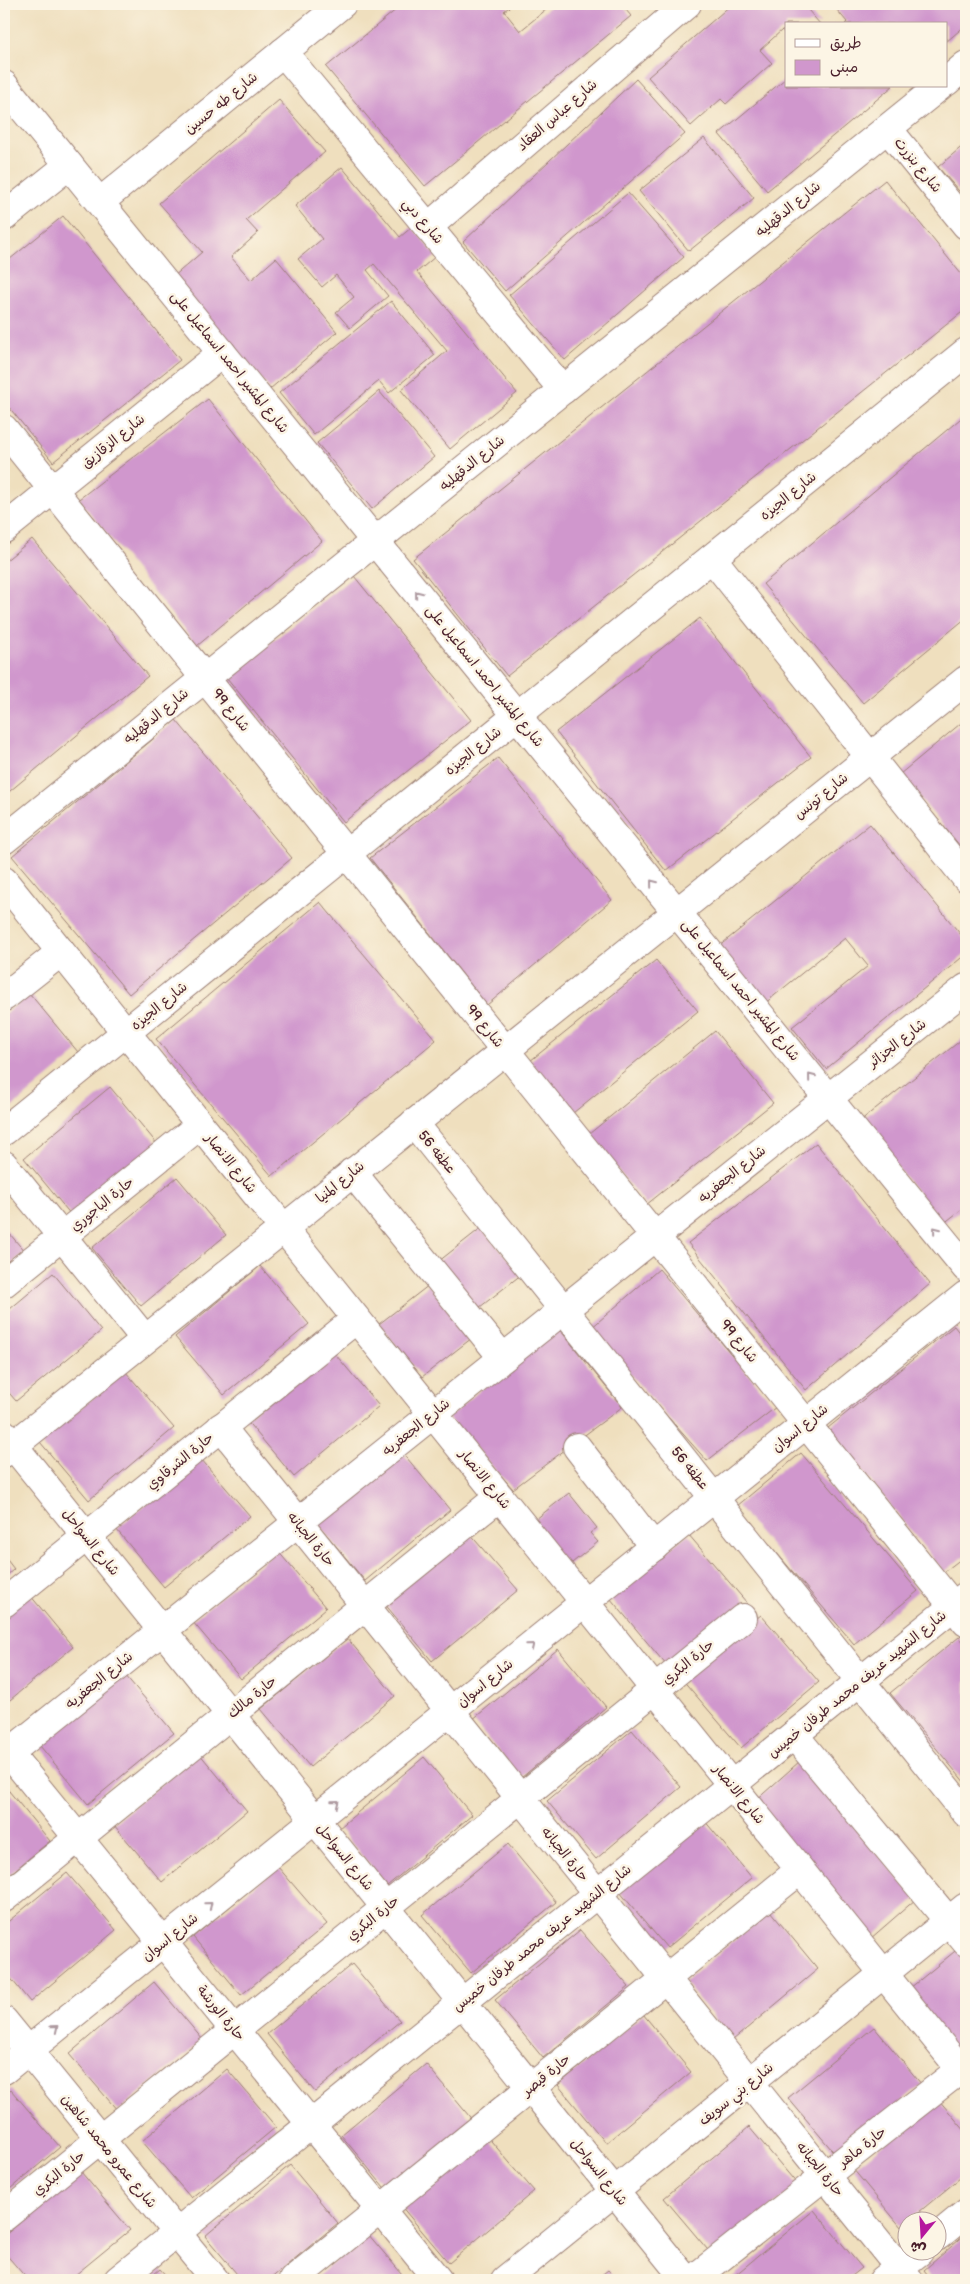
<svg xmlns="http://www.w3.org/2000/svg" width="970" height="2284" font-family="'Balsamiq Sans','Playpen Sans Arabic',sans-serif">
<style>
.building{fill:#d097cd}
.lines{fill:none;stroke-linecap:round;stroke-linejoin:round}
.minor-casing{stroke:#9c7f74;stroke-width:30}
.minor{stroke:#fff;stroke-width:28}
.oneway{stroke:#ae9aa0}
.labels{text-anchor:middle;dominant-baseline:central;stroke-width:5;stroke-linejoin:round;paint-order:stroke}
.street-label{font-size:14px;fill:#4a1f2b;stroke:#fcf5e5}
</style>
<rect width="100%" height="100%" fill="#fcf5e5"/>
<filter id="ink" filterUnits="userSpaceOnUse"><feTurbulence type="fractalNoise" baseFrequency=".02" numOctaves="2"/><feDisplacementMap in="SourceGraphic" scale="10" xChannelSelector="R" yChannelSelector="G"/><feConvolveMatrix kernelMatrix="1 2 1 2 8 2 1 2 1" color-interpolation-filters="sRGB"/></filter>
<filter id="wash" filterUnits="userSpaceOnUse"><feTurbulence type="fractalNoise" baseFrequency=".0096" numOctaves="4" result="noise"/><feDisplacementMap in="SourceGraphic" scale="20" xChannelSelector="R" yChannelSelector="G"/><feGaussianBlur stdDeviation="1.12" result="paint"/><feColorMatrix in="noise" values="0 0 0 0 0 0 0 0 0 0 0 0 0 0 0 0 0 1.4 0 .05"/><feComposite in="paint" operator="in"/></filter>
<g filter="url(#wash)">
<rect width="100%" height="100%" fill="#efdfbe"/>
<g id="blocks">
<g class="building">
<polygon points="403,4 513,4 504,11 520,31 553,4 621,4 631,16 425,186 326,67"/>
<polygon points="732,4 803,4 820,24 786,24 786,35 782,30 760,50 772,63 726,104 721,99 691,126 648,77"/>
<polygon points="832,4 966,4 966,25 946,42 946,24 845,24 847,22"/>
<polygon points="786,78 786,86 893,86 767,191 719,134"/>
<polygon points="636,79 685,134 505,291 463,242"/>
<polygon points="279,100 325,152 246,220 258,233 231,257 251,280 276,258 337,332 270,389 173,277 202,252 159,203"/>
<polygon points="704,138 754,198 689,251 639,191"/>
<polygon points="966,143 966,199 938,167"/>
<polygon points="342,167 400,237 412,227 436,256 417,272 517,393 450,449 401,390 447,351 374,264 367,270 388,296 350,328 336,312 354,297 336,275 322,287 298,259 322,239 295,206"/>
<polygon points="885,180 966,280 966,309 507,676 413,559"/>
<polygon points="628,193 684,257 565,360 509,295"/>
<polygon points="63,216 180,360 53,462 4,401 4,264"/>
<polygon points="391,301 435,355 389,393 379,381 314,435 279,393"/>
<polygon points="379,391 434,457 372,509 317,443"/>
<polygon points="208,399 322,541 197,646 79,499"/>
<polygon points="966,414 966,618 863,703 763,584"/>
<polygon points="32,539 148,676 4,796 4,562"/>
<polygon points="354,576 471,720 344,822 227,678"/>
<polygon points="700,618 811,757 666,871 556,732"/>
<polygon points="966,719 966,853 900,774"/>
<polygon points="176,720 292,858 129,994 12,856"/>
<polygon points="498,758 612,900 487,1005 370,858"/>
<polygon points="870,824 966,941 966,954 826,1069 792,1027 868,966 845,938 764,1004 718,947"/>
<polygon points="320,902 436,1040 272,1176 156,1039"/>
<polygon points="656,960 698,1011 573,1113 530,1061"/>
<polygon points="30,994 78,1052 4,1114 4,1015"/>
<polygon points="715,1031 773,1103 646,1205 589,1134"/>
<polygon points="966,1036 966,1206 943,1224 860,1121"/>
<polygon points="110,1087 158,1145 72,1216 24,1158"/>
<polygon points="816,1143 930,1284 806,1390 688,1243"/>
<polygon points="177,1177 226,1235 141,1306 92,1248"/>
<polygon points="4,1227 25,1252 4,1270"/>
<polygon points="481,1228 522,1274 475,1311 434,1265"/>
<polygon points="260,1266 309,1324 224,1395 175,1337"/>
<polygon points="659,1269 776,1407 707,1461 590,1329"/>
<polygon points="53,1273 101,1331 16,1401 4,1387 4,1314"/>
<polygon points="429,1285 472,1338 422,1377 379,1324"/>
<polygon points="556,1325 622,1407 513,1489 448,1418"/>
<polygon points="954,1326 966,1341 966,1555 944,1572 828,1428"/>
<polygon points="330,1348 379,1406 294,1477 245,1419"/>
<polygon points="125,1371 174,1428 89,1500 40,1442"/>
<polygon points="402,1452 450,1510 365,1581 317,1523"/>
<polygon points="801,1453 918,1591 854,1644 737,1506"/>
<polygon points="201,1459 250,1516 164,1587 116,1529"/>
<polygon points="569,1493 597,1528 590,1533 598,1542 567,1567 531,1523"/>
<polygon points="469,1533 518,1590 432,1661 384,1603"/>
<polygon points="688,1534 747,1603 667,1666 610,1598"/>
<polygon points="277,1550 326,1608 241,1679 192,1621"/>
<polygon points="4,1556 14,1569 4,1578"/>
<polygon points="25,1589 73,1647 4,1705 4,1607"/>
<polygon points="761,1615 819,1682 741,1748 681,1678"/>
<polygon points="959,1637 966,1645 966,1784 890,1693"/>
<polygon points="347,1638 395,1696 310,1767 261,1709"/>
<polygon points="558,1649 606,1707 521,1778 472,1720"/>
<polygon points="125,1675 174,1733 88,1804 40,1746"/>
<polygon points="632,1730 681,1787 596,1859 547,1801"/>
<polygon points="199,1753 247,1811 162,1882 113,1824"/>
<polygon points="424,1757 472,1815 387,1886 339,1828"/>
<polygon points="800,1761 916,1899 870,1939 754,1802"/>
<polygon points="4,1785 50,1841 4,1879"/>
<polygon points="704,1820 752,1878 667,1948 619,1891"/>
<polygon points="508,1844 556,1902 471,1973 422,1915"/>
<polygon points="278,1867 327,1924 241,1995 193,1937"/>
<polygon points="67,1873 116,1930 30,2002 4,1970 4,1925"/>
<polygon points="770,1911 818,1969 733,2040 684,1982"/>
<polygon points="580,1930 629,1987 543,2058 495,2000"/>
<polygon points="960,1947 966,1954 966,2066 904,1993"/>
<polygon points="352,1964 400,2021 315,2092 267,2034"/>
<polygon points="154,1982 203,2040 118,2111 69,2054"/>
<polygon points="643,2014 691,2072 606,2143 558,2085"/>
<polygon points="874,2027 922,2085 837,2156 788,2098"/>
<polygon points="426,2064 474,2122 389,2193 341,2135"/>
<polygon points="227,2069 276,2127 191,2198 142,2141"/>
<polygon points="11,2090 60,2147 4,2194 4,2096"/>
<polygon points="938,2099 966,2132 966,2173 901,2227 853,2169"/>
<polygon points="749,2127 798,2185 713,2256 664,2198"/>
<polygon points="485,2134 534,2191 449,2263 400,2205"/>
<polygon points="290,2165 338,2223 269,2280 242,2280 205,2236"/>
<polygon points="81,2172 130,2230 69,2280 28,2280 4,2252 4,2236"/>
<polygon points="814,2210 862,2268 847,2280 729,2280"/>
<polygon points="368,2234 407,2280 313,2280"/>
<polygon points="966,2234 966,2280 932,2280 924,2270"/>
<polygon points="160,2269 170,2280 147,2280"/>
<polygon points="608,2270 617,2280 595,2280"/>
</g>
</g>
</g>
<g filter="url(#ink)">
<use href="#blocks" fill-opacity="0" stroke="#9c7f74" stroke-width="1"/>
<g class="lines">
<defs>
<g id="minor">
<polyline points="283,52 563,390"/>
<polyline points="946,82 966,65"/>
<polyline points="4,85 966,1268"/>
<polyline points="888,129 966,225"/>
<polyline points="100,202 342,4"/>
<polyline points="4,217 69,165"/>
<polyline points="428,227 687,4"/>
<polyline points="4,429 966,1622"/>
<polyline points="4,529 222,353"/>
<polyline points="712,558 966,878"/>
<polyline points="4,840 940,86"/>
<polyline points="4,881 966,2076"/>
<polyline points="4,997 61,952"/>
<polyline points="414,1123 966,1813"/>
<polyline points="4,1131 966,352"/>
<polyline points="4,1165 145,1339"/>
<polyline points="352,1172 503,1358"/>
<polyline points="4,1283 200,1125"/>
<polyline points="221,1427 909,2280"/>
<polyline points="4,1434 686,2280"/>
<polyline points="577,1447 654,1547"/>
<polyline points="4,1453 966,680"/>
<polyline points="4,1603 356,1319"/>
<polyline points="794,1735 966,1942"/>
<polyline points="4,1747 438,2280"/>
<polyline points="4,1757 966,988"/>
<polyline points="4,1898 499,1497"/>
<polyline points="4,2021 215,2280"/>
<polyline points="4,2070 966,1295"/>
<polyline points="4,2217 743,1618"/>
<polyline points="938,2236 966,2213"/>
<polyline points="118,2280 966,1596"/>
<polyline points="293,2280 800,1870"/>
<polyline points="505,2280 966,1907"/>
<polyline points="692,2280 961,2069"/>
<polyline points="883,2280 919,2252"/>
</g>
</defs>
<use href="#minor" class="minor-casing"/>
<use href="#minor" class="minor"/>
</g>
<defs><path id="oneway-chevron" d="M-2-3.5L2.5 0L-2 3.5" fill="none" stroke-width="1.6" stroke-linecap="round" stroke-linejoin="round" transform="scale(1.25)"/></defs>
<g class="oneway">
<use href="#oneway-chevron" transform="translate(418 594) rotate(-129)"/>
<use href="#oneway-chevron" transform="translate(653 883) rotate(-129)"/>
<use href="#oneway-chevron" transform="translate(811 1077) rotate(-129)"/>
<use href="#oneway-chevron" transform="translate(936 1230) rotate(-129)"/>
<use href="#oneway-chevron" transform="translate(531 1646) rotate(-39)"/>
<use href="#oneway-chevron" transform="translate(336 1803) rotate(-39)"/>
<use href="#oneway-chevron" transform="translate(209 1905) rotate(-39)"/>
<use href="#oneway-chevron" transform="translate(55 2028) rotate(-39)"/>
</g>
</g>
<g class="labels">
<g class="street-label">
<text transform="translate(221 103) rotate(-39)">شارع طه حسين</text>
<text transform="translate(557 115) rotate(-41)">شارع عباس العقاد</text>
<text transform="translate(918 165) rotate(51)">شارع بنزرت</text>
<text transform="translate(788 209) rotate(-39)">شارع الدقهليه</text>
<text transform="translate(423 221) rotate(50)">شارع دبي</text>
<text transform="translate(230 362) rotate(51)">شارع المشير احمد اسماعيل على</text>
<text transform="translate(113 441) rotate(-39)">شارع الزقازيق</text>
<text transform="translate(472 463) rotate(-39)">شارع الدقهليه</text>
<text transform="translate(788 496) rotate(-39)">شارع الجيزه</text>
<text transform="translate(485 676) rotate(51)">شارع المشير احمد اسماعيل على</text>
<text transform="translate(231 710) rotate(51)">شارع 99</text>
<text transform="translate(156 716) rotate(-39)">شارع الدقهليه</text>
<text transform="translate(473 751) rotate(-39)">شارع الجيزه</text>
<text transform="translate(821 796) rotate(-39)">شارع تونس</text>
<text transform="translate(741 990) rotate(51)">شارع المشير احمد اسماعيل على</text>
<text transform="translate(159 1006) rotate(-39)">شارع الجيزه</text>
<text transform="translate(485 1026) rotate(51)">شارع 99</text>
<text transform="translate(897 1043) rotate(-38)">شارع الجزائر</text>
<text transform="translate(437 1152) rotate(51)">عطفه 56</text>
<text transform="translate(231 1163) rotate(51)">شارع الانصار</text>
<text transform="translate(732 1174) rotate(-39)">شارع الجعفريه</text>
<text transform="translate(340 1182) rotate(-39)">شارع المنيا</text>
<text transform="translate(102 1204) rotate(-39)">حارة الباجوري</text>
<text transform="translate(739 1341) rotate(51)">شارع 99</text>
<text transform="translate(416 1427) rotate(-39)">شارع الجعفريه</text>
<text transform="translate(800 1428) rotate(-39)">شارع اسوان</text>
<text transform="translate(180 1461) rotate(-39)">حارة الشرقاوي</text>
<text transform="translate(690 1468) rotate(51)">عطفه 56</text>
<text transform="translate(485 1479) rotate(51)">شارع الانصار</text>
<text transform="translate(311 1539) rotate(51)">حارة الجبانه</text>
<text transform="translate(91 1542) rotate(51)">شارع السواحل</text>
<text transform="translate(688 1662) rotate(-39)">حارة البكري</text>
<text transform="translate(99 1680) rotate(-39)">شارع الجعفريه</text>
<text transform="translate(485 1683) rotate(-39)">شارع اسوان</text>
<text transform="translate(857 1684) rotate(-39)">شارع الشهيد عريف محمد طرفان خميس</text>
<text transform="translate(252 1697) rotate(-39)">حارة مالك</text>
<text transform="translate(739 1794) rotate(51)">شارع الانصار</text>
<text transform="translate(565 1854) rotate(51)">حارة الجبانه</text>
<text transform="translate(345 1857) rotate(51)">شارع السواحل</text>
<text transform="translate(373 1918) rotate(-39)">حارة البكري</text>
<text transform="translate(170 1937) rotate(-39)">شارع اسوان</text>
<text transform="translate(542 1938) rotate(-39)">شارع الشهيد عريف محمد طرفان خميس</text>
<text transform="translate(221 2013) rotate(51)">حارة الورشة</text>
<text transform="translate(546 2075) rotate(-39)">حارة قيصر</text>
<text transform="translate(736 2094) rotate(-39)">شارع بني سويف</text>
<text transform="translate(862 2147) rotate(-38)">حارة ماهر</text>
<text transform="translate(109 2151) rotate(51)">شارع عمرو محمد شاهين</text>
<text transform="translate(820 2169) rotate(51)">حارة الجبانه</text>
<text transform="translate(599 2172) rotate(51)">شارع السواحل</text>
<text transform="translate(59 2173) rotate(-39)">حارة البكري</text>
</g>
</g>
<rect width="970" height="2284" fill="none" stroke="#fcf5e5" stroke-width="20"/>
<rect x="785" y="22" width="162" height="65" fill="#fcf5e5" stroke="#b59f9b"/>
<rect x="795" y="39" width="25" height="8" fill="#ffffff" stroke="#b59f9b"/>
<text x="830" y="48" font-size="15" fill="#4a1f2b">طريق</text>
<rect x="795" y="60" width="25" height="15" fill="#d097cd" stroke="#b59f9b"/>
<text x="830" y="72" font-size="15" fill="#4a1f2b">مبنى</text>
<g transform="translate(922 2236) rotate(198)"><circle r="24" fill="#fcf5e5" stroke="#b59f9b"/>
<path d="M0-4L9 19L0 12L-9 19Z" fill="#b5179e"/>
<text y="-8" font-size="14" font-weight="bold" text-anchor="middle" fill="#4a1f2b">ش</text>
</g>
</svg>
